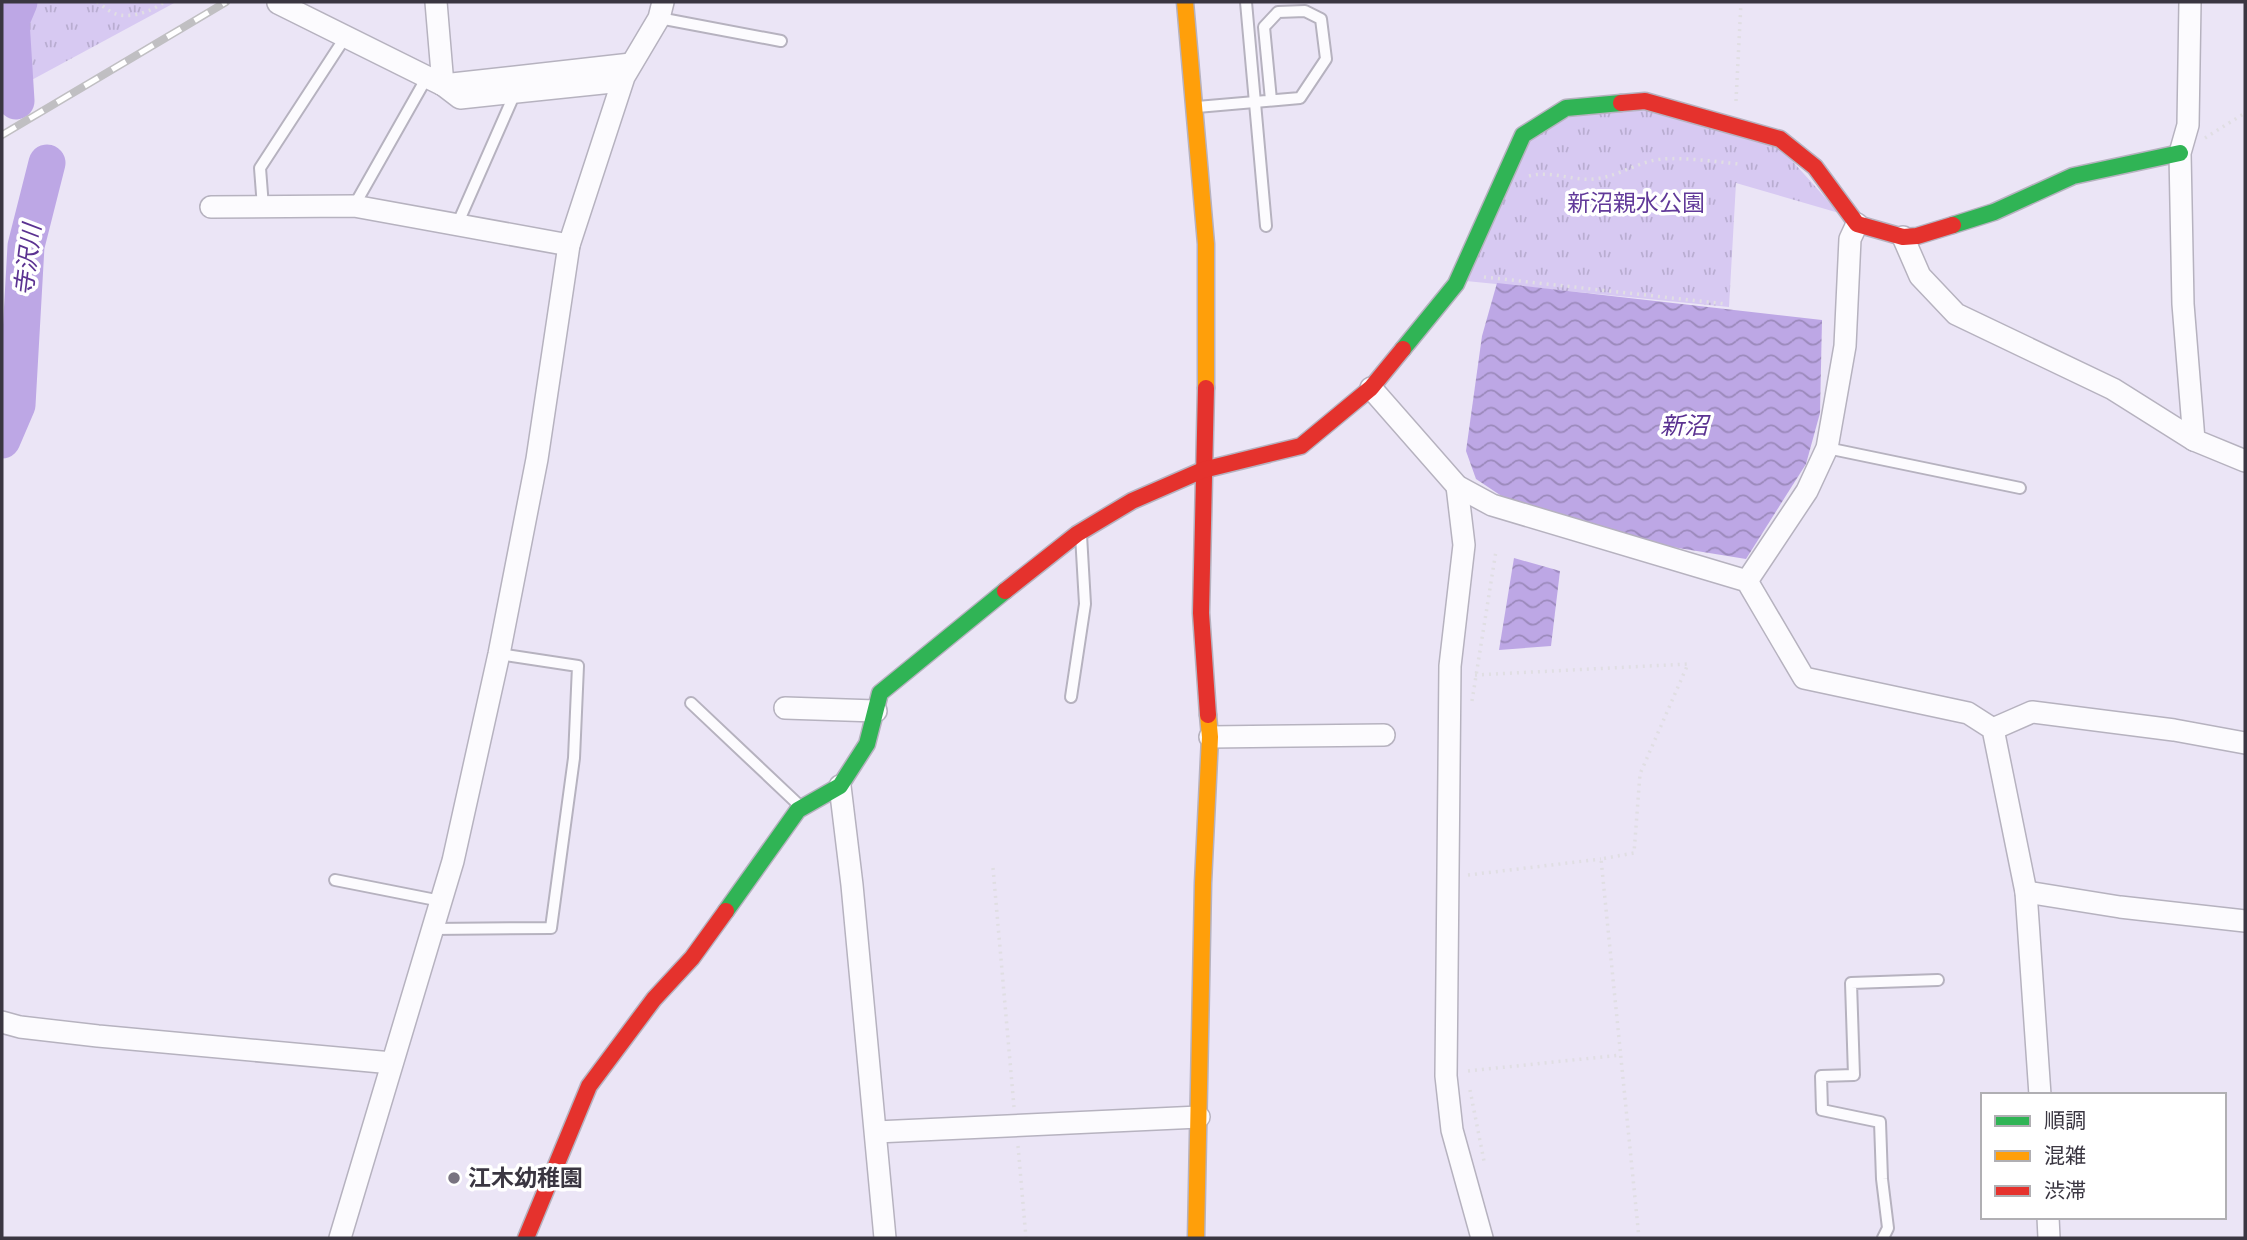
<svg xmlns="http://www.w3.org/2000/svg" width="2247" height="1240" font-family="'Fira Sans','Noto Sans JP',sans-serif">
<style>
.park{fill:url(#park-tufts)}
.water{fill:url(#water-waves)}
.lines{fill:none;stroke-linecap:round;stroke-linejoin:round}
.river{stroke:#bda7e5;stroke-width:37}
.lane-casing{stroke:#b6b2bf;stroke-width:14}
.street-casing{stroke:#b6b2bf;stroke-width:24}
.fast-casing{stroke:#b6b2bf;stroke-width:19}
.slow-casing{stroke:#b6b2bf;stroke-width:19}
.jam-casing{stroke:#b6b2bf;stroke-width:19}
.path{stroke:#e0dee3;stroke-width:3.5;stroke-dasharray:2 5;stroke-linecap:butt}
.lane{stroke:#fcfbfe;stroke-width:10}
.street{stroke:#fcfbfe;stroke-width:21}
.fast{stroke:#30b455;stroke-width:16}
.slow{stroke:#ff9f0a;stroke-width:16}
.jam{stroke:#e5322d;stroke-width:16}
.rail-casing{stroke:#c0bfc2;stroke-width:8}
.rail{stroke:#fff;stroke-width:5;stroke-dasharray:16;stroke-linecap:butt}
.poi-dot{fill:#787380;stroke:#fff;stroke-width:2.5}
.labels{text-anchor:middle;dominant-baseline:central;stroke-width:7;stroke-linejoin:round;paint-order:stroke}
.park-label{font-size:23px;fill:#613999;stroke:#fff}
.poi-label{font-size:23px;font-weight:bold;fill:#3a3641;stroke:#fff;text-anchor:start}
.water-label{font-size:24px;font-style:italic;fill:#5b3291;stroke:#fff}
</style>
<defs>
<pattern id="park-tufts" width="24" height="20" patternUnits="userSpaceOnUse" patternTransform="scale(1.75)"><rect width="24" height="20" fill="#d7c9f2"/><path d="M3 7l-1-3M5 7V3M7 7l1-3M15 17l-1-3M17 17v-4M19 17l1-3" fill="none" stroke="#b9add1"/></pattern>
<pattern id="water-waves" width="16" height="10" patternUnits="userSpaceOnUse" patternTransform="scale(1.75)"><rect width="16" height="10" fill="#bda7e5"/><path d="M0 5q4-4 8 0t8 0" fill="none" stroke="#9b89bb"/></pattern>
</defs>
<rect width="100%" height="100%" fill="#ebe5f6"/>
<g class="park">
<polygon points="2,2 176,2 2,96"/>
<polygon points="1645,109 1778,145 1839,213 1736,183 1729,307 1466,281 1527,140 1571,116"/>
</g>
<g class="water">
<polygon points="1497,283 1822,320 1820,413 1806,464 1746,559 1666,546 1503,497 1476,479 1466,451 1482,336"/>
<polygon points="1514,558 1560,571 1551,646 1499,650"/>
</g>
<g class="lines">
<g class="river">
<polyline points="16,101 11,21 19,2"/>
<polyline points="2,440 17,405 26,246 47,163"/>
</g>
<defs>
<g id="lane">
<polyline points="1246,2 1266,226"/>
<polyline points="659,18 781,41"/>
<polyline points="1197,107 1300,98 1326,59 1321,19 1305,11 1278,12 1264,27 1271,100"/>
<polyline points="354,206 427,77"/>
<polyline points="263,207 260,168 346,36"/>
<polyline points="457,225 515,93"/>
<polyline points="1827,448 2020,488"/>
<polyline points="1071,697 1085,604 1081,535"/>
<polyline points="691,703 800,806"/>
<polyline points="335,880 441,901"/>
<polyline points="432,929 551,928 574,758 578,666 499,654"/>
<polyline points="1883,1238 1888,1228 1882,1179 1880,1122 1822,1110 1821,1076 1854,1075 1851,983 1938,980"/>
</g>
<g id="street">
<polyline points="436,2 443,85"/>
<polyline points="2190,2 2188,125 2180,153 2183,304 2194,440 2245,461"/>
<polyline points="278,3 443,85 460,98 622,81"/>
<polyline points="443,85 631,64"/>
<polyline points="211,207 354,206 569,245"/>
<polyline points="1903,237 1920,276 1956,314 2113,389 2194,440"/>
<polyline points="1371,388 1457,486 1492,505 1747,581 1804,678 1968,713 1993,729 2026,892 2040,1095"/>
<polyline points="1457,486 1464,545 1450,666 1446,1076 1452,1130 1482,1238"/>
<polyline points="1747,581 1807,491 1827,448 1845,346 1850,239 1857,224"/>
<polyline points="785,708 876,711"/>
<polyline points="1993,729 2032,712 2174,730 2245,743"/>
<polyline points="1210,737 1384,735"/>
<polyline points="840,786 852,885 885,1238"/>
<polyline points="2026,892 2120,907 2245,921"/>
<polyline points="2,1022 20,1027 98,1036 392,1063"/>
<polyline points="876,1132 1199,1117"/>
<polyline points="2048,1217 2049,1238"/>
<polyline points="340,1238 453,861 499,654 537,459 569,245 624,77 659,18 663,2"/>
</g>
<g id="fast">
<polyline points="1953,225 1994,212 2073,176 2180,153"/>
<polyline points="1403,349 1456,284 1523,135 1566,108 1621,103"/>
<polyline points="726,911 798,810 840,786 867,744 880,693 1005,591"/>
</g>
<g id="slow">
<polyline points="1185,2 1206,244 1206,388"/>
<polyline points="1196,1238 1203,883 1210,737 1208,715"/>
</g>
<g id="jam">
<polyline points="1621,103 1645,101 1780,139 1815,167 1857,224 1903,237 1917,236 1953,225"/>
<polyline points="1206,388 1201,613 1208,715"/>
<polyline points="1005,591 1077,534 1132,501 1203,470 1301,446 1371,388 1403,349"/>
<polyline points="526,1238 589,1086 654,999 692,958 726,911"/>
</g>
</defs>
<use href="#lane" class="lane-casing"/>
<use href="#street" class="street-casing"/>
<use href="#fast" class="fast-casing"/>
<use href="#slow" class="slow-casing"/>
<use href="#jam" class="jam-casing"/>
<g class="path">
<path d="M97,2C102,5 109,12 116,14C130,19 153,11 164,2"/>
<polyline points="1736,101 1741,2"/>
<polyline points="2205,138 2245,113"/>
<path d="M1529,176C1551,170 1572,181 1594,179C1615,177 1631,166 1651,161C1672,155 1717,162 1739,164"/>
<polyline points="1484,277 1726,304"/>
<polyline points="1475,675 1688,664 1640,774 1634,853 1601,859 1639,1238"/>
<polyline points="1472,701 1496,551"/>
<polyline points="993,868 1014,1107"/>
<polyline points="1468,875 1601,859"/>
<polyline points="1468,1071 1621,1055"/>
<polyline points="1470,1090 1484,1161"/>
<polyline points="1018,1146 1026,1238"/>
</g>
<use href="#lane" class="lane"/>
<use href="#street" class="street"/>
<use href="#fast" class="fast"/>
<use href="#slow" class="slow"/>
<use href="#jam" class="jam"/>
<defs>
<polyline id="rail" points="2,135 226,2"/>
</defs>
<use href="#rail" class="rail-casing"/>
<use href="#rail" class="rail"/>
</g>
<circle class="poi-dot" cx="454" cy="1178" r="7"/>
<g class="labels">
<g class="park-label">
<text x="1636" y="203">新沼親水公園</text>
</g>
<g class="poi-label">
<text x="468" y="1178">江木幼稚園</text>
</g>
<g class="water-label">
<text transform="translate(28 260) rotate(-83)">寺沢川</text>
<text x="1684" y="426">新沼</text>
</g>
</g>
<rect width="2247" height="1240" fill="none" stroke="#3a3641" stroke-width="7"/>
<rect x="1981" y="1093" width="245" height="126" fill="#ffffff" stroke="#b0afb3" stroke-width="2"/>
<rect x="1995" y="1116" width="35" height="10" fill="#30b455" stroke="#b0afb3" stroke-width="2"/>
<text x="2044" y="1128" font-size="21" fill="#3a3641">順調</text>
<rect x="1995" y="1151" width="35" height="10" fill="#ff9f0a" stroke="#b0afb3" stroke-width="2"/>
<text x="2044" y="1163" font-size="21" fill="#3a3641">混雑</text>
<rect x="1995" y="1186" width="35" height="10" fill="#e5322d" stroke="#b0afb3" stroke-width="2"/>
<text x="2044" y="1198" font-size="21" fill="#3a3641">渋滞</text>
</svg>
